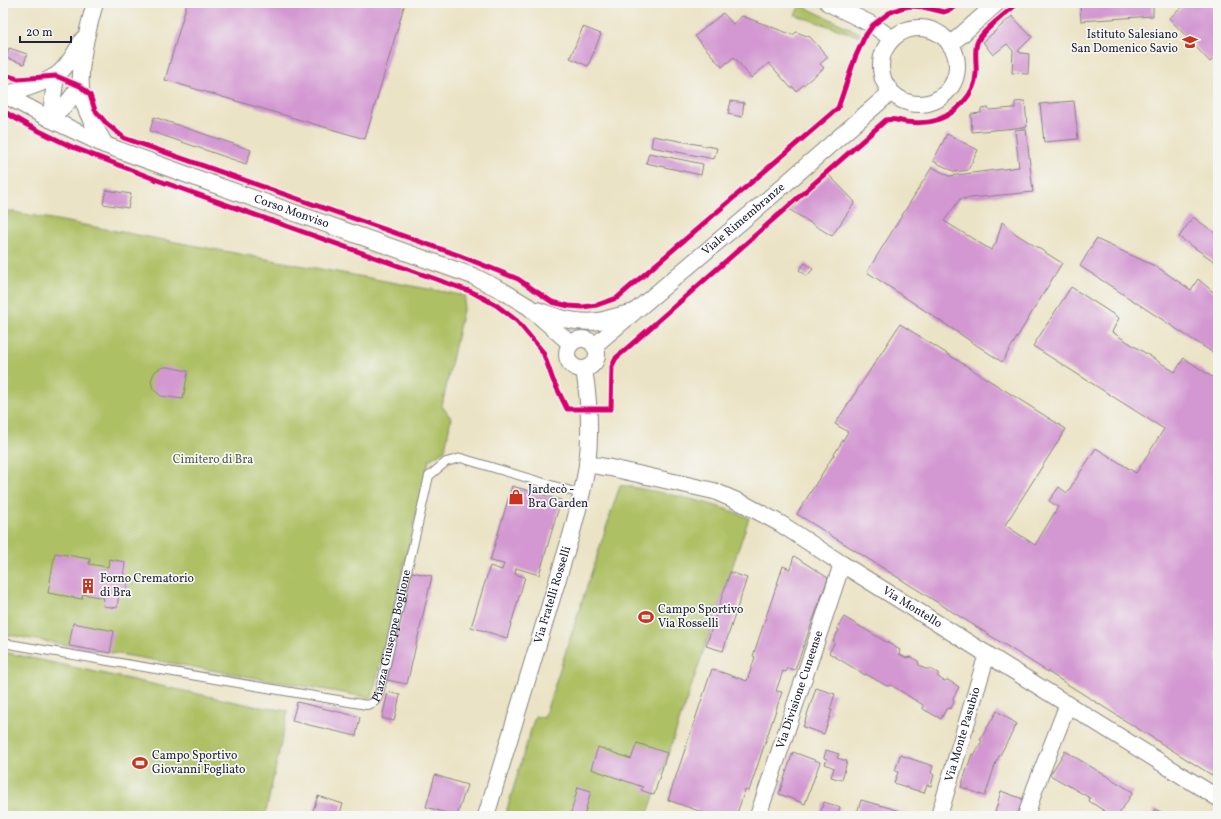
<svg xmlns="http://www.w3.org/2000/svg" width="1221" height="819" font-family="Vollkorn,serif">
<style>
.green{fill:#adc064;stroke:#687150}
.building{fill:#d397d1}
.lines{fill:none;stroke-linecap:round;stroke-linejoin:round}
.service-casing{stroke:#868280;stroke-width:10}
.minor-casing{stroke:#868280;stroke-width:18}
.service{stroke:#fff;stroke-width:8}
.minor{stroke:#fff;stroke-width:16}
.cycleway-casing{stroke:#f6f6f2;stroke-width:8}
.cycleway{stroke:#d6006c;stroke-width:5}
.labels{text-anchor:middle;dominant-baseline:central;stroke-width:3.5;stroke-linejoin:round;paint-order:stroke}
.poi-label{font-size:12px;fill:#22223b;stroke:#f6f6f2;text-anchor:start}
.street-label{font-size:12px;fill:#22223b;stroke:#f6f6f2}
.park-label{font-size:12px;fill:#535949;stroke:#f6f6f2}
</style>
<rect width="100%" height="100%" fill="#f6f6f2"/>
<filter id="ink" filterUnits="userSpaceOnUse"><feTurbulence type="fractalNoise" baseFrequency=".025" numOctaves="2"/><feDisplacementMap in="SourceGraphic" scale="8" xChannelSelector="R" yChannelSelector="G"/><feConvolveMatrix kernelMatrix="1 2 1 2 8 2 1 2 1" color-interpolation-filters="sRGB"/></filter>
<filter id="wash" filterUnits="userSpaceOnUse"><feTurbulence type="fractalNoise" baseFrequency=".012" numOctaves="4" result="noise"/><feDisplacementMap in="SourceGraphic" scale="16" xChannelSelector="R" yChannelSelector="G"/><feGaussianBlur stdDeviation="0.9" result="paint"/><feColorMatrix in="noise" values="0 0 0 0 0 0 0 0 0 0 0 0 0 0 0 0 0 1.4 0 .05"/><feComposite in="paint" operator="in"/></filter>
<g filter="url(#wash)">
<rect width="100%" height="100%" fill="#ebe3c5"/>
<g class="green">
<polygon points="800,5 860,33 858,36 795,15"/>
<polygon points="3,210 466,296 442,406 451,418 445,450 429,460 372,698 3,634"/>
<path d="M620,485C663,493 708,500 749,518L647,816H505L535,716L544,718Z"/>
<polygon points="3,652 254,706 288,711 265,816 3,816"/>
</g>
<g id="blocks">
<g class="building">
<polygon points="187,3 405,3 365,139 165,80"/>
<polygon points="1088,3 1153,3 1153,16 1081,21 1080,4"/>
<polygon points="1181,3 1216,3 1218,5 1218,55 1210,62 1169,18 1184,6"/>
<polygon points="723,13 733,24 742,16 793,35 796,32 810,37 828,57 820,64 824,68 796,91 793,87 791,88 769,63 751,78 734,57 722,67 695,36"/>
<polygon points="1012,16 1032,37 1018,51 1021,53 1029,54 1028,74 1012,73 1013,51 1007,44 993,55 983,42"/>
<polygon points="583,27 601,34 588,66 570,58"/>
<polygon points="9,48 27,54 24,64 6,58"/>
<polygon points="731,101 744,103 742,117 728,114"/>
<polygon points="1025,101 1027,127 972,132 971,114 981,113 981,109 989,108 989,110 1015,108 1015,102"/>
<polygon points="1074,101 1078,139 1044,142 1040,104"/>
<polygon points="154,117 251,150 246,164 150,131"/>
<polygon points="1026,129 1033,192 960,199 944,221 991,250 996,243 1002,222 1016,234 1062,263 1002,362 867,272 932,167 949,176 1019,167 1015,130"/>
<polygon points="947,134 978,150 968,170 955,172 933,161"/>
<polygon points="653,136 717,148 714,159 651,147"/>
<polygon points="649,153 703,164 701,175 646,163"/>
<polygon points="829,175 855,202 832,236 790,210"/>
<polygon points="106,190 131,194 128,208 103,204"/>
<polygon points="1193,217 1218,235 1218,264 1179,237"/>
<polygon points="1096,239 1157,267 1191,290 1198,279 1218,296 1218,356 1080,266"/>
<polygon points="805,263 813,269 807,276 799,270"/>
<polygon points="1071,287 1119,318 1112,332 1175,372 1184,358 1218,381 1218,779 797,514 848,432 835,424 900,324 1066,429 1005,525 1035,545 1058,507 1049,501 1059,487 1067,493 1096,448 1136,473 1164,429 1033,346"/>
<polygon points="163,367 168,367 188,371 183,399 161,396 153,389 151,381 154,373 157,370"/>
<polygon points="512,486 561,500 539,575 516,568 515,574 525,577 507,638 471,627 490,566 502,570 504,564 490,561"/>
<polygon points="55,553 90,559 89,564 108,567 109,559 125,562 123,578 128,579 126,595 119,593 117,608 103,606 104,598 83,594 82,599 48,593"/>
<polygon points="794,556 828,578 795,670 787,668 786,672 783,671 776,691 782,692 749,791 745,790 736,816 713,816 668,800 712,669 747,681 755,657 753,656 783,566 790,569"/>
<polygon points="412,572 432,576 407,684 387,680"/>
<polygon points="730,572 747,578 723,651 706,646"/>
<polygon points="844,617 900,650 899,654 906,658 911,657 918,661 919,665 925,669 930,669 938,673 938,677 944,681 948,680 959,687 953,698 954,703 951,708 946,709 941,719 923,709 923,705 891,685 887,686 866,674 865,675 829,653 835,642 833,641 839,630 837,628"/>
<polygon points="73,623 114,631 110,653 69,646"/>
<polygon points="816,688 835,694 830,710 832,710 824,734 803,727"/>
<polygon points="388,692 400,695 394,721 382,718"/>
<polygon points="297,702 360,717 356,736 292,721"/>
<polygon points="997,711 1017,724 996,762 985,796 961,787 972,754 974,755 982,741 980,740"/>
<polygon points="637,743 667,753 654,795 641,790 643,787 591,769 598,747 631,759"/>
<polygon points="826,750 839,754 837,758 847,761 842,780 831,777 834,768 825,764 827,759 824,758"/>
<polygon points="1065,751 1133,792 1118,816 1112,816 1089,801 1090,798 1050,775"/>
<polygon points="793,752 820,762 805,804 779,794"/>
<polygon points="900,755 933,766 931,773 934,775 931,786 927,785 924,793 894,783 898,772 895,771"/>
<polygon points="435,775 467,785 457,816 426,807"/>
<polygon points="578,787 591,791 584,816 570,816"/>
<polygon points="1001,791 1023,799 1017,816 994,816"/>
<polygon points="318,796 343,804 339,816 311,816"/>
<polygon points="861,800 890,808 913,816 856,816"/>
<polygon points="824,802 840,807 837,816 819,816"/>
<polygon points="1155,809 1167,815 1168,812 1176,816 1151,816"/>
</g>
</g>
</g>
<g filter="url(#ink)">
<use href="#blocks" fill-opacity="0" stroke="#868280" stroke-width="1"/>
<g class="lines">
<defs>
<g id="service">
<path id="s1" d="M3,643L367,705C374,703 377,701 379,694L429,476L446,462L461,458L581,494"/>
</g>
<g id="minor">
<path d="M95,3C87,32 73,81 86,109C91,122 99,133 105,145"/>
<polyline points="828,3 873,25 892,39"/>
<circle cx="919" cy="66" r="38"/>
<polyline points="950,45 997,3"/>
<path id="s2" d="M3,94L50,119L105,145L210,183L473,276L503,291L529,307L571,344"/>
<path d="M5,95C20,90 41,85 55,76C65,70 77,50 83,39"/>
<polyline points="50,119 68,102 80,86"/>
<polyline points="50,119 56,76"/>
<path d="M537,310C558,318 577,324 599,321C609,319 620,315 630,313"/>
<circle cx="582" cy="354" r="15"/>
<path id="s3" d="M594,346L768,199L891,92"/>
<path id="s4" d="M587,464L611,468L714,491L744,504L781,524L842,564L1218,798"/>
<path id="s5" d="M486,816L572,532C578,510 584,487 587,465C591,433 589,400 584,369"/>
<path id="s6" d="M758,816L842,564"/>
<path id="s7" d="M939,816L987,654"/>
<polyline points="1026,816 1035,788 1068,704"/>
</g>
</defs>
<use href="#service" class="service-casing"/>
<use href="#minor" class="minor-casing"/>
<use href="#service" class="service"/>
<use href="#minor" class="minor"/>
<defs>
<g id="cycleway">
<polyline points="3,74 18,79 56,76 80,86 90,95 95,110 106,123 124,138 458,255 518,279 552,302 569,306 583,307 597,305 617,298 838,108 855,58 864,38 873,25 889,13 901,8 910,6 923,7 944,12 950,10 958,3"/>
<path d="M3,111L27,125L70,146L157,180L472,292L496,305L517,321L543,352L553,380L567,409H611L612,366L616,358L886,120C893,118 899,121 906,122C916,123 928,123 937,120C956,113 975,95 976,74C977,64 974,53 977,43C981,31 1008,12 1018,3"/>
</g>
</defs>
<use href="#cycleway" class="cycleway-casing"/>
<use href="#cycleway" class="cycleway"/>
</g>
</g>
<defs>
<symbol id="school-bare" viewBox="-9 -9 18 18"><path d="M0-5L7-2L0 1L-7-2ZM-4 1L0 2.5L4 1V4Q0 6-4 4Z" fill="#c8321e" stroke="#f6f6f2" stroke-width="2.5" paint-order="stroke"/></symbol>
<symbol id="shop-bare" viewBox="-9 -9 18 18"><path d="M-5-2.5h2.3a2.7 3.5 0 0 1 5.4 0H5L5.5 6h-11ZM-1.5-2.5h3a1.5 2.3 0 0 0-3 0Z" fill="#c8321e" stroke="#f6f6f2" stroke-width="2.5" paint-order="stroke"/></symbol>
<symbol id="building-bare" viewBox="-9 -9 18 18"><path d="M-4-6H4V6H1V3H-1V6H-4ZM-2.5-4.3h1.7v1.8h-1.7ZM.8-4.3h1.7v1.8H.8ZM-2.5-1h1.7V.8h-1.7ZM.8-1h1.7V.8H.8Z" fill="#c8321e" stroke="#f6f6f2" stroke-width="2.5" paint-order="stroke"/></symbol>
<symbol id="stadium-bare" viewBox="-9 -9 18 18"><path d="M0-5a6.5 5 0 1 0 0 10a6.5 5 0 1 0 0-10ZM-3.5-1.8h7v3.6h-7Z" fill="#c8321e" stroke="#f6f6f2" stroke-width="2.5" paint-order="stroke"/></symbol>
</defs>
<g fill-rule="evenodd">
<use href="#school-bare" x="1179" y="31" width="22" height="22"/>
<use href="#shop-bare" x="505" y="486" width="22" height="22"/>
<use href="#building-bare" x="77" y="575" width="22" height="22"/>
<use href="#stadium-bare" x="635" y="606" width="22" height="22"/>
<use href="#stadium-bare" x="129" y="752" width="22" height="22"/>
</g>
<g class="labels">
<g class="poi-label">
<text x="1178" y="35" text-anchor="end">Istituto Salesiano<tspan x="1178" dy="14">San Domenico Savio</tspan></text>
<text x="528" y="490">Jardecò -<tspan x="528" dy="14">Bra Garden</tspan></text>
<text x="100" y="579">Forno Crematorio<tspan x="100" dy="14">di Bra</tspan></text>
<text x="658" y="610">Campo Sportivo<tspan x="658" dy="14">Via Rosselli</tspan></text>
<text x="152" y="756">Campo Sportivo<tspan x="152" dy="14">Giovanni Fogliato</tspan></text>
</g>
<g class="street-label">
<text stroke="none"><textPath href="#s2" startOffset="312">Corso Monviso</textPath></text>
<text stroke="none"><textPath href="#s3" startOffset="196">Viale Rimembranze</textPath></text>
<text stroke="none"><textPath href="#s5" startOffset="231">Via Fratelli Rosselli</textPath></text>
<text stroke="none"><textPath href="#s4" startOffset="360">Via Montello</textPath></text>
<text stroke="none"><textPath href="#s1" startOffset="446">Piazza Giuseppe Boglione</textPath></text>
<text stroke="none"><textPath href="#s6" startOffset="133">Via Divisione Cuneense</textPath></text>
<text stroke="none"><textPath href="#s7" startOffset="85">Via Monte Pasubio</textPath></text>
</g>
<g class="park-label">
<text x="213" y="460">Cimitero di Bra</text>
</g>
</g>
<rect width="1221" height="819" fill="none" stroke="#f6f6f2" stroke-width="16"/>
<path d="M20 36v6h51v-6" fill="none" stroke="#22223b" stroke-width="2"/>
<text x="26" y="36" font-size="12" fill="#22223b" stroke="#f6f6f2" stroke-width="3" paint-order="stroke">20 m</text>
</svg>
